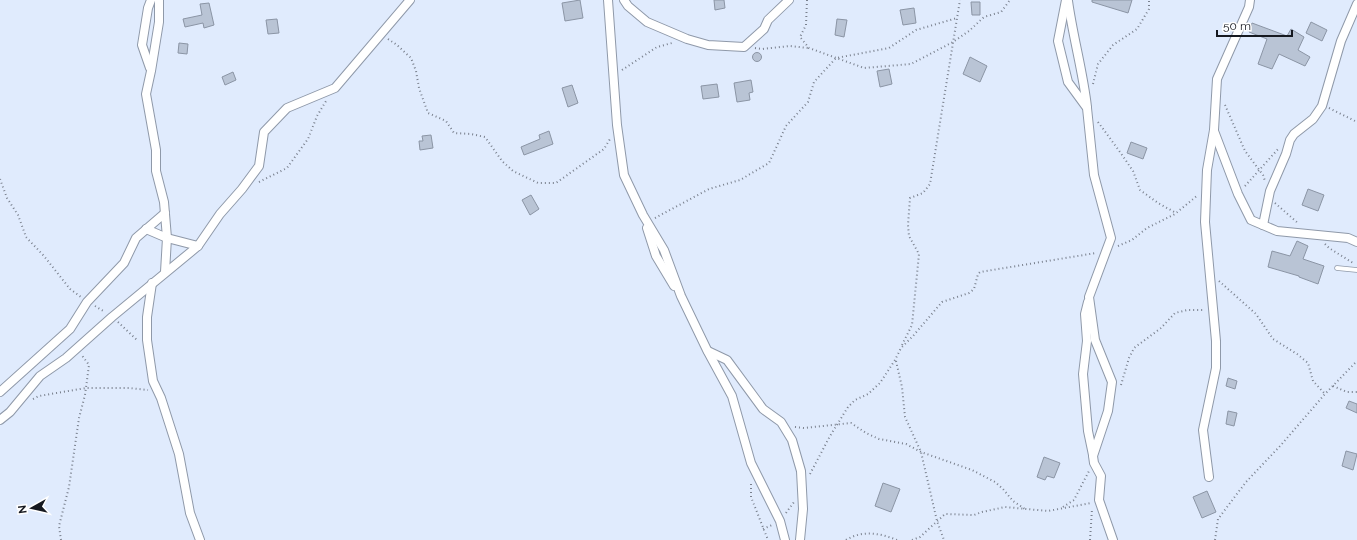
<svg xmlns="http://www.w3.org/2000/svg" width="1357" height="540" font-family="Raleway,sans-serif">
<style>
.building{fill:#b9c4d5;stroke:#8b95a5}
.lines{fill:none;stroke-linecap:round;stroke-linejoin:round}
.service-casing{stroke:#8f99a9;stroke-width:5.5}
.minor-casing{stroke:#8f99a9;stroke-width:10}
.path{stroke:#7a818e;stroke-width:2;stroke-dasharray:1 3;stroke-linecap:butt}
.service{stroke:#fff;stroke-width:4}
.minor{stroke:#fff;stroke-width:8}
</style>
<rect width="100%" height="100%" fill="#e0ebfd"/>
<g class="building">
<polygon points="580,0 583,18 565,21 562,3"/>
<polygon points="714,0 724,0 725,8 715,10"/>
<polygon points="1092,0 1132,0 1128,13 1092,2"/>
<polygon points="971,2 980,2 980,15 972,15"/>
<polygon points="209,3 214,25 204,28 203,23 185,27 183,19 202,15 200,4"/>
<polygon points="914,8 916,23 903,25 900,10"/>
<polygon points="277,19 279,33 268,34 266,20"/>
<polygon points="837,19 847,20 844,37 835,35"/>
<polygon points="1311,22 1327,30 1322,41 1306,33"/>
<polygon points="1252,23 1287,36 1291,29 1304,37 1298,50 1310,57 1305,66 1279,54 1272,69 1258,64 1267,39 1249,32"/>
<polygon points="179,43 188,44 187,54 178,53"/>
<circle cx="757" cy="57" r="4.5"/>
<polygon points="970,57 987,66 980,82 963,74"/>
<polygon points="889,69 892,84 880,87 877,71"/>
<polygon points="233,72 236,80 225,85 222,77"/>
<polygon points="751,80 753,92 749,93 750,100 737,102 734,83"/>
<polygon points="717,84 719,97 703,99 701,86"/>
<polygon points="572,85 578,103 568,107 562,88"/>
<polygon points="549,131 553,144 524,155 521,147 540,139 539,135"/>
<polygon points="431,135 433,148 420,150 419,141 423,141 422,136"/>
<polygon points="1131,142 1147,148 1143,159 1127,153"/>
<polygon points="1308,189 1324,195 1318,211 1302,205"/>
<polygon points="531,195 539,209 530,215 522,200"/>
<polygon points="1297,241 1308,246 1303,259 1324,266 1318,284 1299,277 1299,276 1268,267 1272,251 1290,256"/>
<polygon points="1228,378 1237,381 1235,389 1226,386"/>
<polygon points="1349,401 1357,404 1357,413 1346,408"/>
<polygon points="1228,411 1237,413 1234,426 1226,424"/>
<polygon points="1346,451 1357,454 1353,470 1342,466"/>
<polygon points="1044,457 1060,463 1054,478 1047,476 1045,480 1037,477"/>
<polygon points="883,483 900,489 891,512 875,506"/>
<polygon points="1207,491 1216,512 1202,518 1193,497"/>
</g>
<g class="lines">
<defs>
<polyline id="service" points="1337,268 1357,270"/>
<g id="minor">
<polyline points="159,0 159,22 151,71 146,94 156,150 156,171 164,202 167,238 165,272"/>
<polyline points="608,0 617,125 624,175 643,215 664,250 681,296 707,350 732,396 751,463 780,521 785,540"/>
<polyline points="624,0 628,6 647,22 687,39 708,45 744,47 764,29 768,20 789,0"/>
<polyline points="1066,0 1058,41 1068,82 1087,108 1094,175 1111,238 1089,297 1095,340 1112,382 1108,411 1093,456 1094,463 1101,476 1099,500 1113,540"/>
<path d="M1068,1C1073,37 1083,72 1087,107"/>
<polyline points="150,68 142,45 148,8 151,0"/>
<polyline points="1214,131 1238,194 1251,220 1277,231 1348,238 1357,242"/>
<polyline points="1263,225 1270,191 1286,154 1290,140 1294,134 1313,119 1322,106 1341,41 1357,4"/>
<polyline points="647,228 656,256 674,286"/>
<polyline points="146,229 167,238 198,246"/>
<polyline points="152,283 147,317 147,340 153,381 161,398 179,454 190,513 200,540"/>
<polyline points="1088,302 1085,314 1087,341 1083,374 1088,431 1093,455"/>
<polyline points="708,351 727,360 763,409 781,422 792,440 801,471 803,509 800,540"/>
<polyline points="0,392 70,329 87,302 124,263 136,238 165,213"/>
<polyline points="0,420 10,412 40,376 66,358 112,317 198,246 220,214 242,189 259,166 264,132 287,108 335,88 410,0"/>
<polyline points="1209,477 1203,430 1216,368 1216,341 1205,222 1207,170 1214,130 1217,79 1249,7 1250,0"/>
</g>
</defs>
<use href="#service" class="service-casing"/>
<use href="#minor" class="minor-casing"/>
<g class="path">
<polyline points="807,0 806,25 800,37 809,48 864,68 911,64 953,42 969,31 984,17 1001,12 1010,0"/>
<polyline points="388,39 397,45 411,58 416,71 419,88 428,113 446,121 454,133 471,134 485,137 502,161 513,171 538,183 556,183 604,149 610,139"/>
<polyline points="755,48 762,49 790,46 808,48"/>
<polyline points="622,70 657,47 672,43"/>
<polyline points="1093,84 1098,64 1113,45 1137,29 1149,9 1149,0"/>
<polyline points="1225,105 1245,151 1263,175 1265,181"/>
<polyline points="1329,108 1357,122"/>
<polyline points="1098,122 1120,152 1133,171 1140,190 1158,203 1176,213"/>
<polyline points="0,179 7,198 18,215 26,237 44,256 70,289 81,297"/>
<polyline points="259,182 287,168 308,139 317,116 326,101"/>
<polyline points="1245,186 1279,148"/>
<polyline points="1275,203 1299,224"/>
<polyline points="655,218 709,189 740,180 769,163 786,126 808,102 814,82 836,58 889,48 916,30 957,18"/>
<polyline points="1325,244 1329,248 1353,263"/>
<polyline points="1118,246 1132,240 1147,228 1175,214 1198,195"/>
<polyline points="1219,281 1256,314 1273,339 1297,354 1308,363 1313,381 1325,394"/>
<polyline points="95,306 105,312"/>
<polyline points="118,322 138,341"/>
<polyline points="902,345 912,325 919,254 909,236 908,225 910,198 923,193 930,184 960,0"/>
<polyline points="896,361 902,387 905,417 921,452 937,521 944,540"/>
<polyline points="1121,385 1129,358 1134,348 1161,328 1175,313 1187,310 1205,310"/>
<polyline points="1333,386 1347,392 1357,392"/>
<polyline points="33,399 39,396 86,388 129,388 148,390"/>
<polyline points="795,427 804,428 851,423 866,433 879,439 906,444 921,452 972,470 995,482 1003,489 1013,501 1025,509"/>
<polyline points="810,474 830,436 848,407 855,400 868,394 880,383 895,360 901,348 913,336 942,302 969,293 974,289 978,274 980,272 1096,253"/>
<polyline points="751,484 751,497 768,540"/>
<polyline points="1063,507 1074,500 1089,471"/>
<polyline points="786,513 794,502"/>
<polyline points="763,529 772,525"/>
<polyline points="61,540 59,526 69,487 79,418 85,395 89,365 81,354"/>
<path d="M846,540C862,530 880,533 897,540"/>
<polyline points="912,540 920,537 945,514 974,515 982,512 1005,507 1048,511 1091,503"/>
<polyline points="1090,540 1092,509"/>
<polyline points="1215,540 1218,519 1246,482 1281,445 1325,394 1357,361"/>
</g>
<use href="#service" class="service"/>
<use href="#minor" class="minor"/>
</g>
<g transform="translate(32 508) rotate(262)" stroke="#ffffff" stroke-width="3" paint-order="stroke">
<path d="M0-3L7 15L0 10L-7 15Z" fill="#161920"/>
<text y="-6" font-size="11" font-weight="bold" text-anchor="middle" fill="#161920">N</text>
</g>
<path d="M1217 30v6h75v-6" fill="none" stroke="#161920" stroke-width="2"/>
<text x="1223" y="30" font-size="12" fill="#161920" stroke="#ffffff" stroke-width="3" paint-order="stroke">50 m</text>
</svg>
